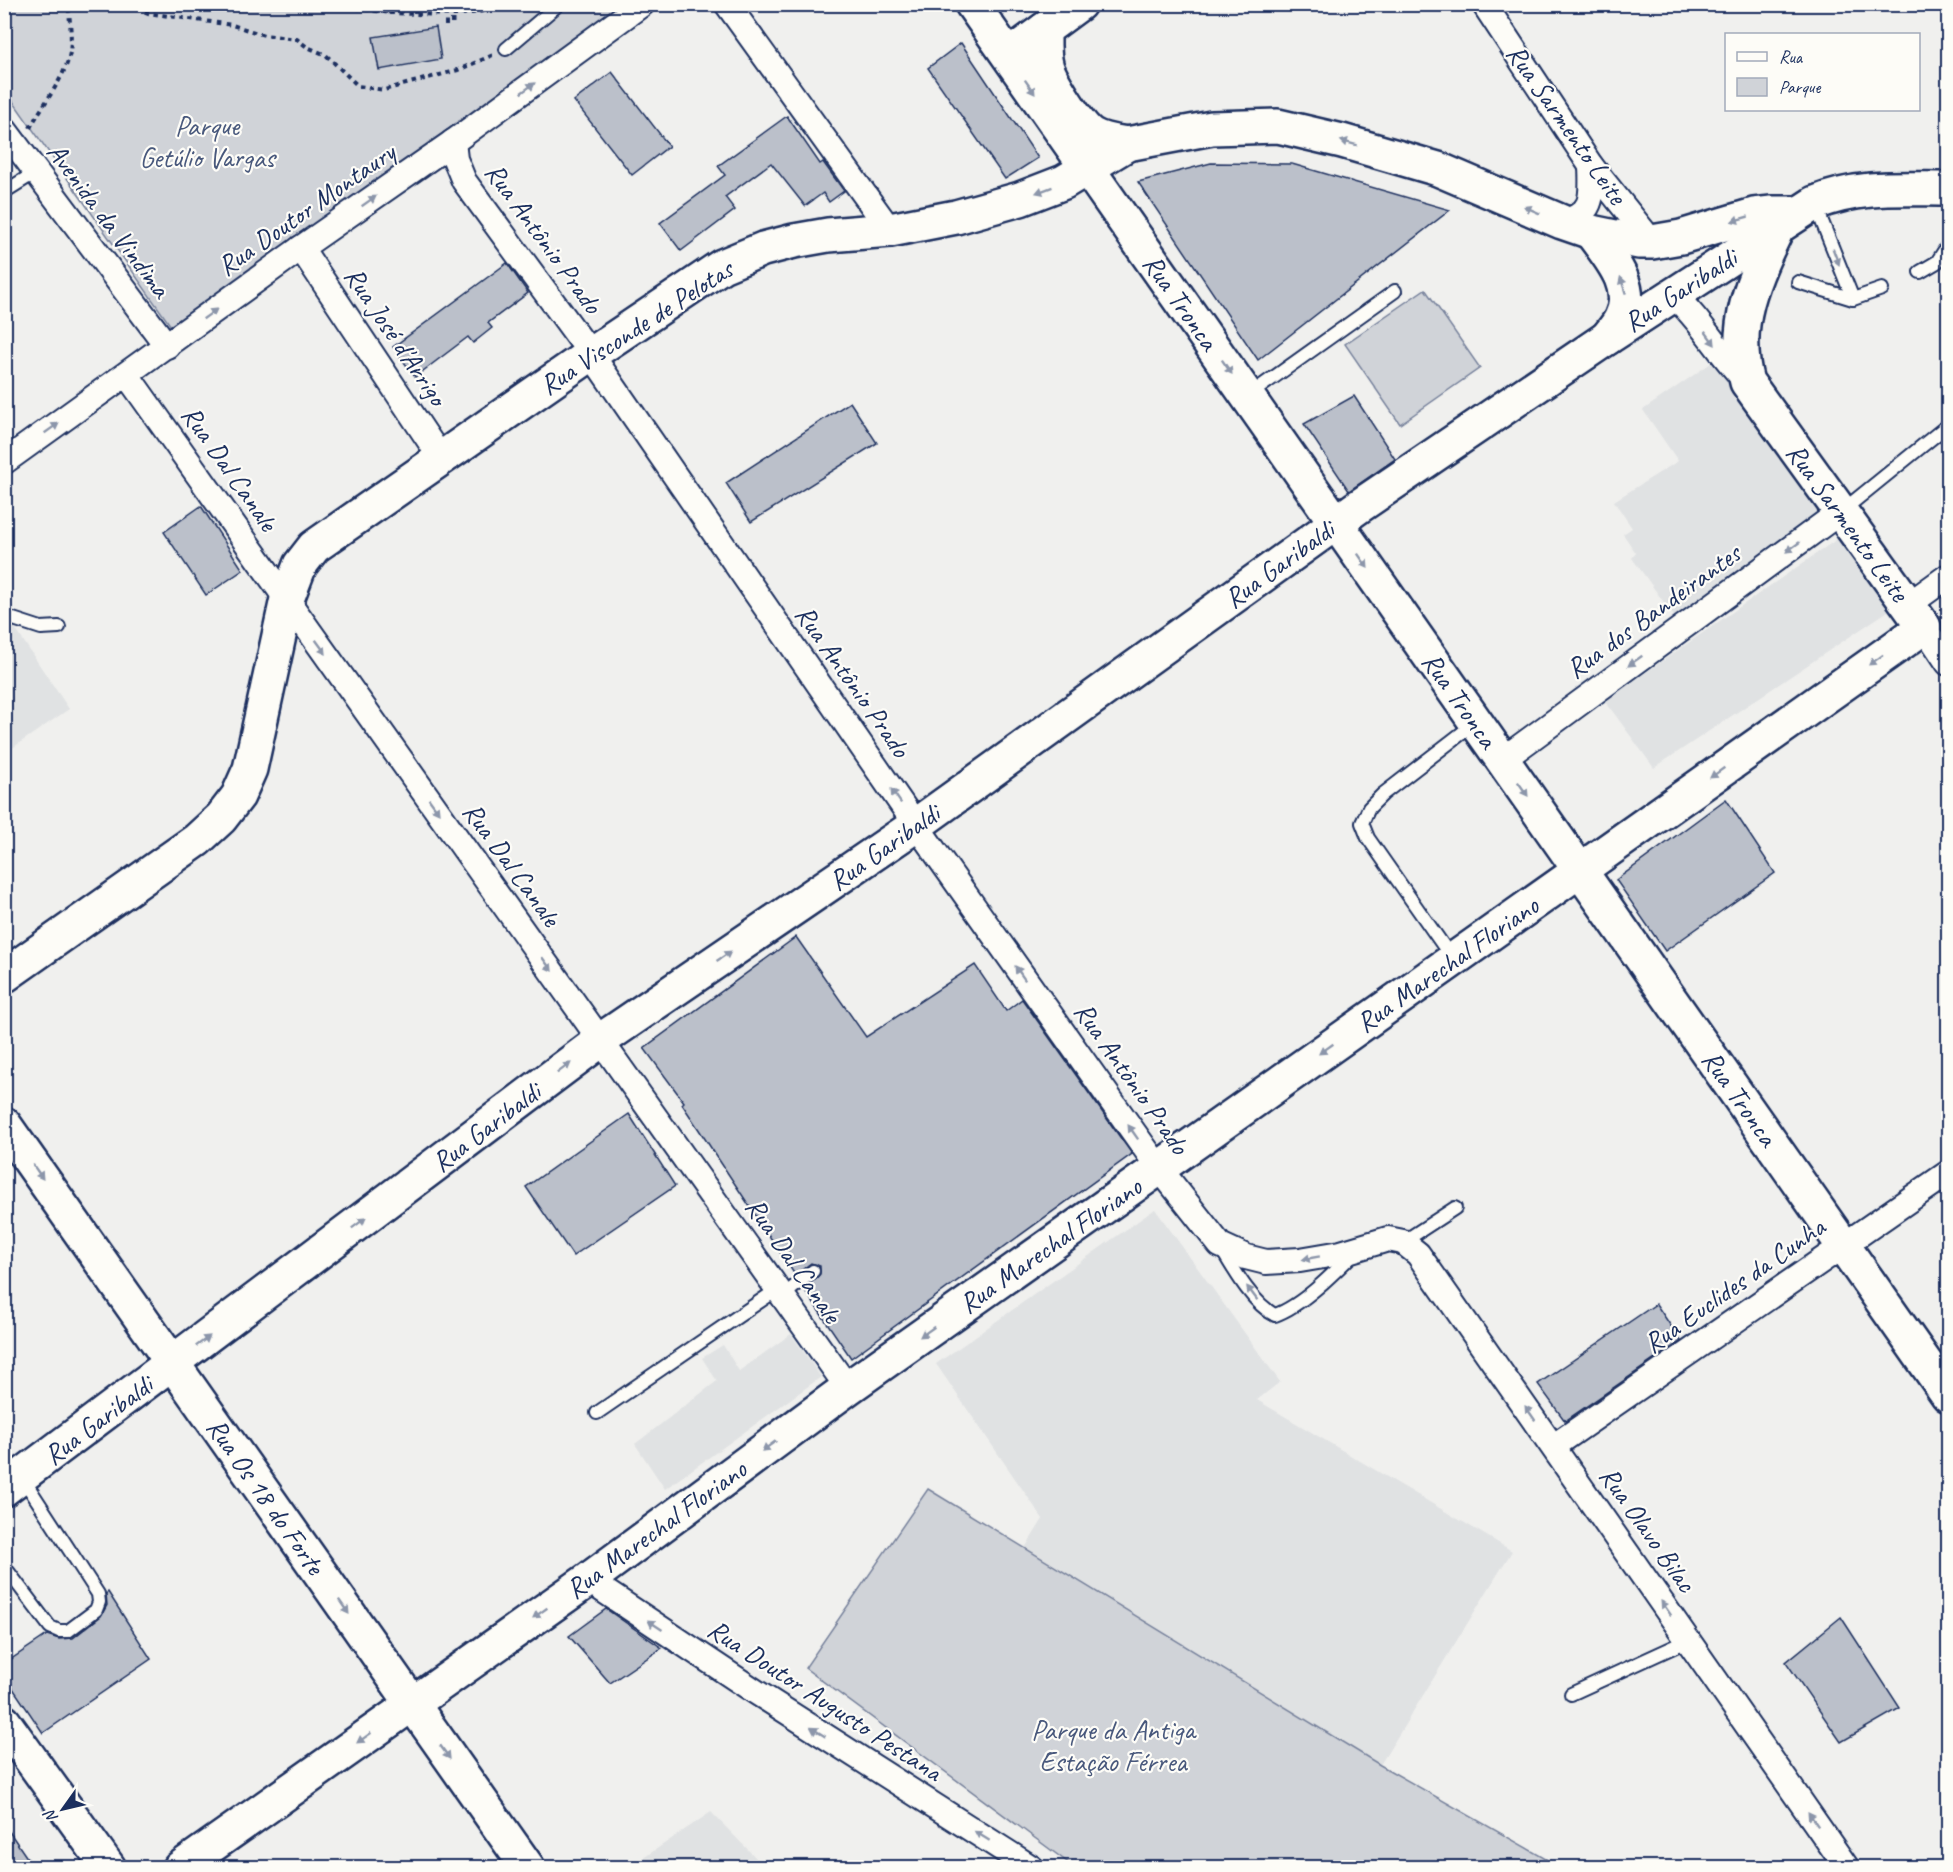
<svg xmlns="http://www.w3.org/2000/svg" width="1953" height="1872" font-family="Caveat,sans-serif">
<style>
.built{fill:#e0e2e3}
.green{fill:#d0d3d8;stroke:#76819b;stroke-width:1.5}
.building{fill:#bbc0ca;stroke:#1b2f5e;stroke-width:1.5}
.lines{fill:none;stroke-linecap:round;stroke-linejoin:round}
.lane-casing{stroke:#1b2f5e;stroke-width:16}
.street-casing{stroke:#1b2f5e;stroke-width:28}
.secondary-casing{stroke:#1b2f5e;stroke-width:38}
.primary-casing{stroke:#1b2f5e;stroke-width:38}
.path{stroke:#1b2f5e;stroke-width:4;stroke-dasharray:4.5 4.5;stroke-linecap:butt}
.lane{stroke:#fdfcf7;stroke-width:12}
.street{stroke:#fdfcf7;stroke-width:24}
.secondary{stroke:#fdfcf7;stroke-width:33}
.primary{stroke:#fdfcf7;stroke-width:33}
.oneway{fill:#8c96aa}
.labels{text-anchor:middle;dominant-baseline:central;stroke-width:4.5;stroke-linejoin:round;paint-order:stroke}
.street-label{font-size:28px;fill:#1b2f5e;stroke:#fdfcf7}
.park-label{font-size:28px;fill:#48587c;stroke:#fdfcf7}
</style>
<rect width="100%" height="100%" fill="#f0f0ee"/>
<filter id="ink" filterUnits="userSpaceOnUse"><feTurbulence type="fractalNoise" baseFrequency=".0167" numOctaves="2"/><feDisplacementMap in="SourceGraphic" scale="12" xChannelSelector="R" yChannelSelector="G"/><feConvolveMatrix kernelMatrix="1 2 1 2 8 2 1 2 1" color-interpolation-filters="sRGB"/></filter>
<g filter="url(#ink)">
<g class="built">
<polygon points="1714,361 1824,517 1678,622 1632,558 1636,553 1623,534 1632,528 1614,501 1678,461 1643,410"/>
<polygon points="1843,535 1894,607 1654,768 1605,701"/>
<polygon points="4,612 69,709 5,753 4,753"/>
<polygon points="1155,1209 1280,1382 1257,1400 1512,1551 1380,1765 1025,1548 1043,1519 936,1364"/>
<polygon points="791,1334 821,1377 665,1489 635,1444 717,1381 702,1358 723,1345 739,1371"/>
<polygon points="711,1812 765,1867 630,1867"/>
</g>
<g class="green">
<polygon points="4,5 641,5 173,329 5,90"/>
<polygon points="1425,289 1480,368 1400,424 1345,344"/>
<polygon points="928,1489 1380,1765 1560,1867 1074,1867 805,1668"/>
</g>
<g class="building">
<polygon points="436,27 441,59 379,70 373,37"/>
<polygon points="961,43 1038,158 1005,179 928,68"/>
<polygon points="612,72 669,146 632,175 574,101"/>
<polygon points="787,116 820,164 823,162 844,191 829,202 823,193 805,206 771,163 725,197 735,210 681,251 660,223 725,175 718,166"/>
<polygon points="1211,163 1292,164 1450,210 1258,360 1138,182"/>
<polygon points="507,263 528,293 488,323 492,328 473,343 468,337 415,377 393,347"/>
<polygon points="1354,396 1395,459 1349,491 1304,424"/>
<polygon points="850,402 877,443 751,522 726,483"/>
<polygon points="201,506 243,570 206,595 164,532"/>
<polygon points="1726,799 1775,873 1665,951 1616,880"/>
<polygon points="796,937 866,1037 975,965 1006,1011 1022,999 1132,1154 851,1358 804,1289 820,1274 820,1266 811,1263 795,1275 682,1104 684,1102 644,1048"/>
<polygon points="629,1114 675,1186 573,1256 526,1187"/>
<polygon points="1656,1304 1681,1341 1565,1421 1538,1384"/>
<polygon points="108,1592 151,1659 43,1733 4,1675 4,1664 47,1635 59,1639 73,1638 101,1616 107,1605 106,1594"/>
<polygon points="606,1609 662,1648 610,1683 569,1636"/>
<polygon points="1841,1617 1900,1708 1841,1742 1786,1662"/>
<polygon points="4,1824 34,1868 4,1868"/>
</g>
<g class="lines">
<defs>
<g id="lane">
<polyline points="506,49 559,4"/>
<polyline points="4,192 36,172"/>
<polyline points="1815,204 1853,299 1882,289"/>
<polyline points="1920,272 1937,262 1948,245"/>
<polyline points="1798,282 1853,299"/>
<polyline points="1249,395 1395,291"/>
<polyline points="1842,511 1948,425"/>
<polyline points="4,616 41,628 59,627"/>
<polyline points="1452,958 1368,838 1362,823 1369,808 1383,794 1475,723"/>
<polyline points="1403,1242 1455,1208"/>
<path d="M1221,1248C1234,1270 1253,1304 1275,1315C1301,1306 1333,1274 1352,1255"/>
<polyline points="783,1296 813,1271"/>
<polyline points="597,1413 778,1289"/>
<polyline points="4,1566 50,1627 59,1631 68,1631 96,1610 99,1602 98,1594 22,1477"/>
<polyline points="1571,1694 1689,1640"/>
</g>
<g id="street">
<polyline points="727,4 890,230"/>
<polyline points="1484,4 1591,166 1652,242"/>
<polyline points="4,129 167,346"/>
<polyline points="453,142 455,159 464,181 591,354 916,825 1159,1168 1220,1245 1246,1257 1266,1262 1300,1260 1341,1253 1388,1239 1403,1242 1418,1254 1847,1868"/>
<path d="M1562,222C1595,214 1592,195 1591,166"/>
<polyline points="301,248 441,458"/>
<path d="M1673,295C1702,321 1719,354 1747,382"/>
<polyline points="127,375 848,1388"/>
<polyline points="4,462 301,248 453,142 642,4"/>
<polyline points="1908,605 1948,576"/>
<polyline points="1924,627 1948,663"/>
<polyline points="1502,760 1840,512"/>
<polyline points="1554,1446 1948,1173"/>
<polyline points="588,1580 756,1692 1032,1868"/>
</g>
<g id="secondary">
<polyline points="972,4 1948,1395"/>
<polyline points="1022,46 1079,4"/>
<polyline points="4,1124 528,1868"/>
<path d="M180,1868L588,1580L848,1388L1924,627L1747,382C1731,325 1754,277 1778,227"/>
</g>
<g id="primary">
<path d="M1044,30C1044,43 1043,56 1047,68C1052,82 1079,126 1091,134C1102,141 1115,142 1127,144"/>
<path d="M1591,232C1608,256 1637,286 1621,318C1618,325 1612,331 1607,338"/>
<polyline points="4,976 197,840 221,818 238,796 250,769 287,599 300,565 314,547 591,354 722,266 763,249 794,241 828,235 890,230 956,217 1020,199 1064,182 1127,144 1212,128 1278,126 1342,141 1438,169 1562,222 1591,232 1639,242 1652,242 1681,237 1754,215 1772,213 1796,213"/>
<path d="M4,1489L601,1040L916,825L1358,507L1607,338L1815,203C1861,185 1900,189 1948,189"/>
<polyline points="4,1722 109,1868"/>
</g>
</defs>
<use href="#lane" class="lane-casing"/>
<use href="#street" class="street-casing"/>
<use href="#secondary" class="secondary-casing"/>
<use href="#primary" class="primary-casing"/>
<g class="path">
<polyline points="119,4 139,9 148,13 232,25 264,35 297,39 307,47 326,55 358,86 384,90 458,70 493,55"/>
<polyline points="329,4 390,13"/>
<path d="M393,4L390,13C428,14 470,19 507,4"/>
<polyline points="446,26 446,21 455,21 455,15"/>
<path d="M30,128C42,105 66,77 70,52C72,36 70,21 68,4"/>
</g>
<use href="#lane" class="lane"/>
<use href="#street" class="street"/>
<use href="#secondary" class="secondary"/>
<use href="#primary" class="primary"/>
</g>
<defs><path id="oneway-solid" d="M-6-.8H1V-3.2L6.5 0L1 3.2V.8H-6Z" transform="scale(1.5)"/></defs>
<g class="oneway">
<use href="#oneway-solid" transform="translate(1030 87) rotate(55)"/>
<use href="#oneway-solid" transform="translate(528 88) rotate(-36)"/>
<use href="#oneway-solid" transform="translate(1349 143) rotate(-165)"/>
<use href="#oneway-solid" transform="translate(1044 190) rotate(160)"/>
<use href="#oneway-solid" transform="translate(369 201) rotate(-35)"/>
<use href="#oneway-solid" transform="translate(1532 210) rotate(-156)"/>
<use href="#oneway-solid" transform="translate(1740 219) rotate(164)"/>
<use href="#oneway-solid" transform="translate(1836 257) rotate(69)"/>
<use href="#oneway-solid" transform="translate(1623 285) rotate(-108)"/>
<use href="#oneway-solid" transform="translate(210 314) rotate(-36)"/>
<use href="#oneway-solid" transform="translate(1710 338) rotate(54)"/>
<use href="#oneway-solid" transform="translate(1227 367) rotate(55)"/>
<use href="#oneway-solid" transform="translate(52 428) rotate(-35)"/>
<use href="#oneway-solid" transform="translate(1793 547) rotate(144)"/>
<use href="#oneway-solid" transform="translate(1363 561) rotate(55)"/>
<use href="#oneway-solid" transform="translate(321 647) rotate(54)"/>
<use href="#oneway-solid" transform="translate(1876 660) rotate(145)"/>
<use href="#oneway-solid" transform="translate(1635 661) rotate(144)"/>
<use href="#oneway-solid" transform="translate(1717 773) rotate(145)"/>
<use href="#oneway-solid" transform="translate(1523 789) rotate(55)"/>
<use href="#oneway-solid" transform="translate(896 796) rotate(-125)"/>
<use href="#oneway-solid" transform="translate(434 806) rotate(54)"/>
<use href="#oneway-solid" transform="translate(724 956) rotate(-34)"/>
<use href="#oneway-solid" transform="translate(547 964) rotate(54)"/>
<use href="#oneway-solid" transform="translate(1020 973) rotate(-125)"/>
<use href="#oneway-solid" transform="translate(1326 1049) rotate(145)"/>
<use href="#oneway-solid" transform="translate(564 1068) rotate(-37)"/>
<use href="#oneway-solid" transform="translate(1133 1132) rotate(-125)"/>
<use href="#oneway-solid" transform="translate(38 1172) rotate(55)"/>
<use href="#oneway-solid" transform="translate(359 1223) rotate(-37)"/>
<use href="#oneway-solid" transform="translate(1311 1258) rotate(170)"/>
<use href="#oneway-solid" transform="translate(1252 1293) rotate(-127)"/>
<use href="#oneway-solid" transform="translate(927 1332) rotate(145)"/>
<use href="#oneway-solid" transform="translate(203 1341) rotate(-37)"/>
<use href="#oneway-solid" transform="translate(1530 1413) rotate(-125)"/>
<use href="#oneway-solid" transform="translate(769 1446) rotate(144)"/>
<use href="#oneway-solid" transform="translate(344 1607) rotate(55)"/>
<use href="#oneway-solid" transform="translate(1666 1608) rotate(-125)"/>
<use href="#oneway-solid" transform="translate(540 1613) rotate(145)"/>
<use href="#oneway-solid" transform="translate(655 1625) rotate(-146)"/>
<use href="#oneway-solid" transform="translate(818 1732) rotate(-148)"/>
<use href="#oneway-solid" transform="translate(364 1738) rotate(145)"/>
<use href="#oneway-solid" transform="translate(445 1752) rotate(54)"/>
<use href="#oneway-solid" transform="translate(1813 1819) rotate(-125)"/>
<use href="#oneway-solid" transform="translate(982 1836) rotate(-148)"/>
</g>
</g>
<g class="labels">
<g class="street-label">
<text transform="translate(1567 124) rotate(55)">Rua Sarmento Leite</text>
<text transform="translate(306 209) rotate(-35)">Rua Doutor Montaury</text>
<text transform="translate(109 220) rotate(53)">Avenida da Vindima</text>
<text transform="translate(544 238) rotate(54)">Rua Antônio Prado</text>
<text transform="translate(1680 290) rotate(-33)">Rua Garibaldi</text>
<text transform="translate(1181 302) rotate(55)">Rua Tronca</text>
<text transform="translate(636 327) rotate(-33)">Rua Visconde de Pelotas</text>
<text transform="translate(396 336) rotate(56)">Rua José d'Arrigo</text>
<text transform="translate(230 468) rotate(55)">Rua Dal Canale</text>
<text transform="translate(1848 522) rotate(54)">Rua Sarmento Leite</text>
<text transform="translate(1279 564) rotate(-36)">Rua Garibaldi</text>
<text transform="translate(1653 611) rotate(-36)">Rua dos Bandeirantes</text>
<text transform="translate(853 681) rotate(55)">Rua Antônio Prado</text>
<text transform="translate(1460 700) rotate(55)">Rua Tronca</text>
<text transform="translate(884 847) rotate(-35)">Rua Garibaldi</text>
<text transform="translate(512 864) rotate(54)">Rua Dal Canale</text>
<text transform="translate(1447 964) rotate(-35)">Rua Marechal Floriano</text>
<text transform="translate(1132 1078) rotate(55)">Rua Antônio Prado</text>
<text transform="translate(1740 1098) rotate(55)">Rua Tronca</text>
<text transform="translate(486 1127) rotate(-37)">Rua Garibaldi</text>
<text transform="translate(1050 1245) rotate(-35)">Rua Marechal Floriano</text>
<text transform="translate(794 1260) rotate(55)">Rua Dal Canale</text>
<text transform="translate(1734 1285) rotate(-35)">Rua Euclides da Cunha</text>
<text transform="translate(98 1420) rotate(-37)">Rua Garibaldi</text>
<text transform="translate(266 1496) rotate(55)">Rua Os 18 do Forte</text>
<text transform="translate(656 1529) rotate(-36)">Rua Marechal Floriano</text>
<text transform="translate(1648 1529) rotate(55)">Rua Olavo Bilac</text>
<text transform="translate(825 1700) rotate(33)">Rua Doutor Augusto Pestana</text>
</g>
<g class="park-label">
<text x="207" y="125">Parque<tspan x="207" dy="32">Getúlio Vargas</tspan></text>
<text x="1113" y="1729">Parque da Antiga<tspan x="1113" dy="32">Estação Férrea</tspan></text>
</g>
</g>
<rect width="1953" height="1872" fill="none" stroke="#fdfcf7" stroke-width="24"/>
<rect x="12" y="12" width="1929" height="1848" fill="none" stroke="#1b2f5e" stroke-width="2" filter="url(#ink)"/>
<rect x="1725" y="33" width="195" height="78" fill="#fdfcf7" stroke="#a3aaba" stroke-width="1.5"/>
<rect x="1737" y="52" width="30" height="9" fill="#fdfcf7" stroke="#a3aaba" stroke-width="1.5"/>
<text x="1779" y="63" font-size="18" fill="#1b2f5e">Rua</text>
<rect x="1737" y="78" width="30" height="18" fill="#d0d3d8" stroke="#a3aaba" stroke-width="1.5"/>
<text x="1779" y="93" font-size="18" fill="#1b2f5e">Parque</text>
<g transform="translate(63 1809) rotate(236)" stroke="#fdfcf7" stroke-width="4.5" paint-order="stroke">
<path d="M0-4.5L10 22L0 15L-10 22Z" fill="#1b2f5e"/>
<text y="-9" font-size="16" font-weight="bold" text-anchor="middle" fill="#1b2f5e">N</text>
</g>
</svg>
